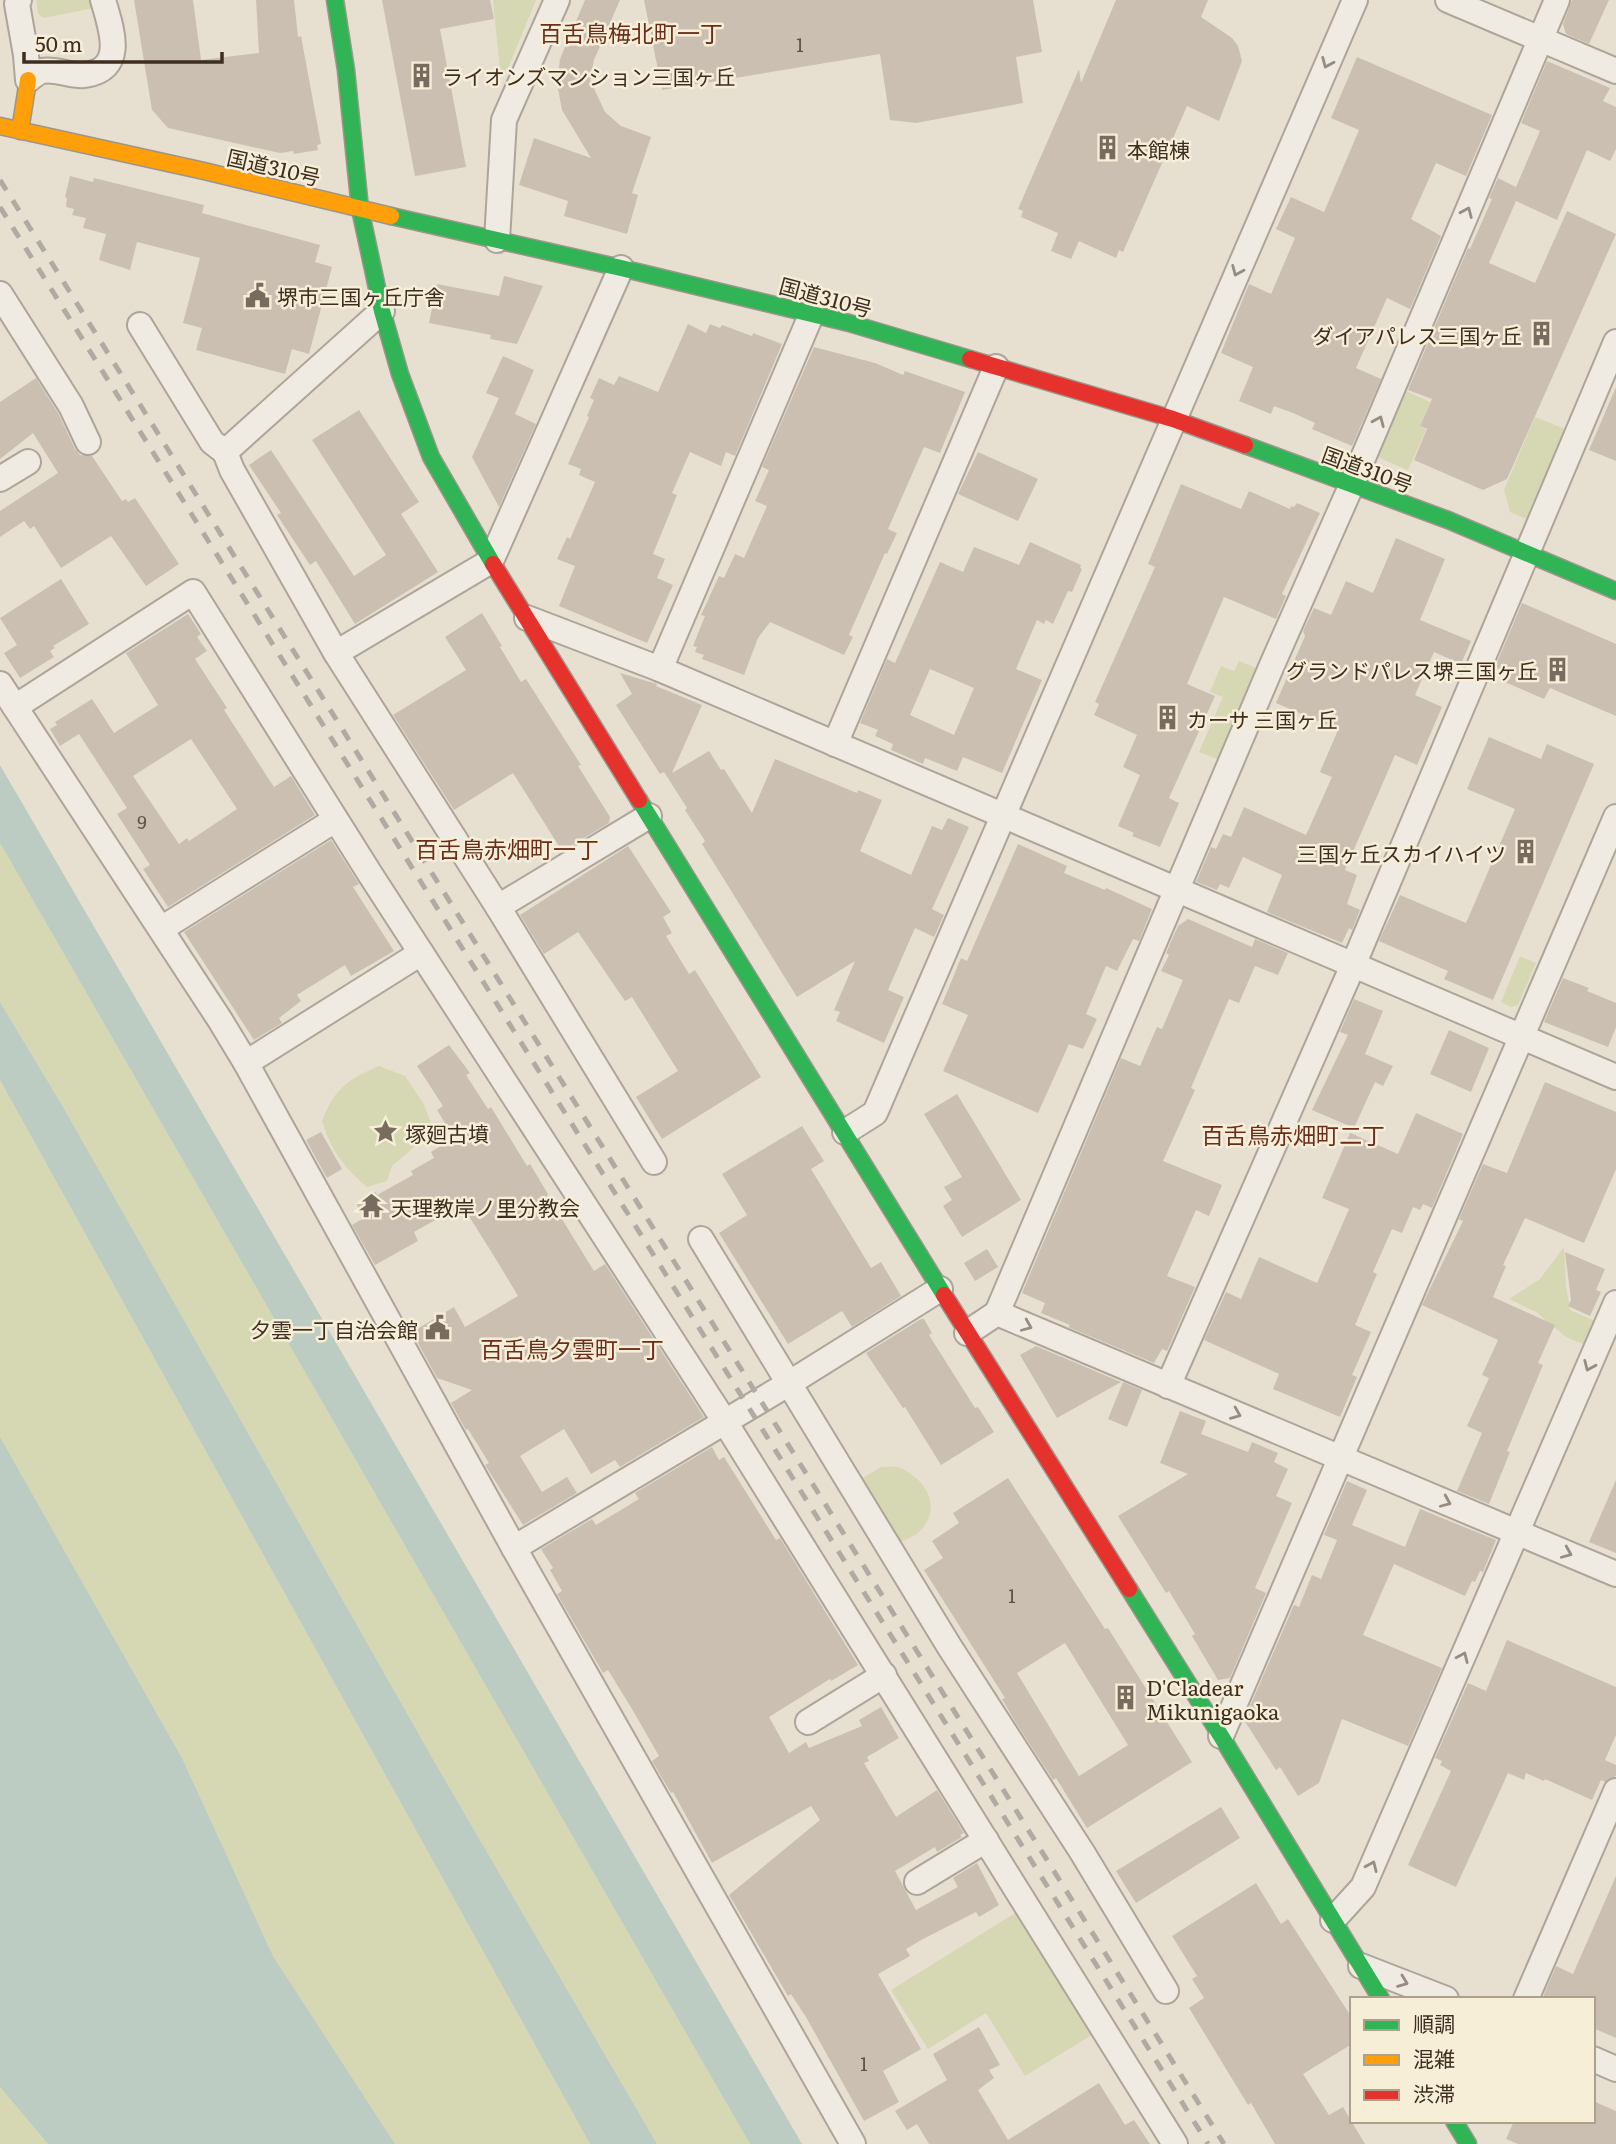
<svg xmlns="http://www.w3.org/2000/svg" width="1616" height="2144" font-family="Literata,'Noto Sans JP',serif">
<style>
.green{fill:#d6d7b3}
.water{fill:#bcccc2}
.building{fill:#cbbfb2;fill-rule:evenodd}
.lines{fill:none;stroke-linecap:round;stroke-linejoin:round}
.street-casing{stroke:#ada599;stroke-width:28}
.fast-casing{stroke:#9c958a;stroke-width:19}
.slow-casing{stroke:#9c958a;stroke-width:19}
.jam-casing{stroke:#9c958a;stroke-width:19}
.street{stroke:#efebe3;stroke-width:24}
.fast{stroke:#30b455;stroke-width:16}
.slow{stroke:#ff9f0a;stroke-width:16}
.jam{stroke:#e5322d;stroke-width:16}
.rail{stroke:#afaaa2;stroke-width:5;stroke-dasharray:12 12;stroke-linecap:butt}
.oneway{stroke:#968c82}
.labels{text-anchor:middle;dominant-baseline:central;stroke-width:5;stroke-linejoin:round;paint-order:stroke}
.number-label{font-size:18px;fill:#605244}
.poi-label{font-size:21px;fill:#3d2e20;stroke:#f7eed8;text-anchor:start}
.street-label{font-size:21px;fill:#3d2e20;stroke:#f7eed8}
.neighbourhood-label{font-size:23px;fill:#6b2e1e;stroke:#f7eed8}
</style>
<rect width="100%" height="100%" fill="#e7e0d1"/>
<g class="green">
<polygon points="36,0 96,0 94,8 44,18 38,14"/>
<polygon points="493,0 536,0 506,73 500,71"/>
<polygon points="1406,391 1430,402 1420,426 1426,430 1408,470 1377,457"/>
<polygon points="1535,417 1565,429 1526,519 1510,512 1504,490"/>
<polygon points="1239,661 1256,668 1217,759 1199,752 1223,697 1210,692 1221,666 1234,671"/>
<polygon points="0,843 750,2144 657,2144 434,1761 62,1105 0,1002"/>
<polygon points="1520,956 1536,963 1518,1005 1511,1007 1501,1002"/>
<path d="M379,1066L405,1076L423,1103L434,1130L392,1166L387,1181L367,1187C343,1166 332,1152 322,1121C335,1088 347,1080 379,1066Z"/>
<polygon points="0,1080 590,2144 395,2144 273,1956 182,1758 0,1437"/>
<polygon points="1564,1247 1566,1286 1570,1310 1595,1321 1585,1345 1566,1337 1536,1312 1509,1299 1540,1279"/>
<path d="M881,1467C886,1467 892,1466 897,1467C903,1468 911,1474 916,1478C945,1503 928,1540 892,1543L861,1479Z"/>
<polygon points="1020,1910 1095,2033 1025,2076 986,2013 928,2049 891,1990"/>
<polygon points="0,2087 48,2144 0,2144"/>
</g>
<g class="water">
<polygon points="0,765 802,2144 750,2144 0,843"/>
<polygon points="0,1002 62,1105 434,1761 657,2144 590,2144 0,1080"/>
<polygon points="0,1437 182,1758 273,1956 395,2144 48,2144 0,2087"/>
</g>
<g class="building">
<polygon points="134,0 193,0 201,60 259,53 256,0 294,0 298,37 301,36 321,144 317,145 318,150 294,154 293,151 280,153 168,128 152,110"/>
<polygon points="382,0 490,0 494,19 440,29 466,167 415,176"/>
<polygon points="585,0 620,0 594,60 590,80 605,112 621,126 651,137 632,193 638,195 627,234 564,216 568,201 519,185 534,138 591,158 562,110 557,83 560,59"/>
<polygon points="644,0 1033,0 1042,52 1016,57 1023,103 916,123 890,120 880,54 662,90"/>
<polygon points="1116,0 1208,0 1201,17 1232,38 1238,46 1242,61 1219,121 1187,106 1123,252 1119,250 1116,258 1079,241 1071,259 1051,251 1058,233 1021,217 1023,211 1018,209 1079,69 1081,83"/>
<polygon points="1572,0 1609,0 1589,44 1566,34 1563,24"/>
<polygon points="1357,57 1492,115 1466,176 1436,163 1411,219 1441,236 1410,309 1387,298 1356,368 1381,379 1352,446 1312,429 1315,423 1293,413 1274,406 1271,414 1239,401 1253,367 1221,353 1249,284 1271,294 1295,238 1276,229 1291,197 1324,212 1359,130 1331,118"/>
<polygon points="1547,61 1610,88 1603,101 1616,107 1616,149 1610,161 1587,150 1557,220 1516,201 1489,263 1535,283 1567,211 1616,234 1507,479 1483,490 1414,460 1427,429 1420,426 1432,399 1408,390 1468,248 1470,249 1492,199 1489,198 1498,178 1516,187 1540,131 1521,123"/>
<polygon points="70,176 93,182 94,178 204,205 202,213 320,245 315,262 332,267 309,354 292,349 285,374 196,350 202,328 183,323 200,258 137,242 130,270 99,260 106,234 83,228 86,218 72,215 74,209 66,207 67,198 65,197"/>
<polygon points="504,276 543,286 517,344 490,339 491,335 429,323 437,284 499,296"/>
<polygon points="688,324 706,333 710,324 720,328 722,325 752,336 753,333 782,344 735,456 726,452 721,466 690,452 672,493 677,495 653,554 665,559 657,578 673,585 647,643 559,606 575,566 557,559 567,537 570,539 595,482 579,475 581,469 568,464 589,417 587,416 594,400 590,398 599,378 614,385 619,376 658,392"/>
<polygon points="814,347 875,363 903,375 905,371 965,392 940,453 924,447 888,529 897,533 887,554 885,553 849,635 853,637 844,655 770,622 758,638 744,675 702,659 704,655 695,652 697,647 693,646 705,616 701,615 719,576 724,578 735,554 744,558 767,506 755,501 769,470 762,467"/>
<polygon points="503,356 534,370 515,414 536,424 499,507 472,457 499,398 486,393"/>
<polygon points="36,378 58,413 75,449 80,455 92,456 122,501 126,499 128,502 135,498 179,564 146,586 111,536 61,568 34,526 30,529 24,521 0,537 0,511 58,473 33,433 0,459 0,402"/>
<polygon points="1616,387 1616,461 1589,450"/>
<polygon points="359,410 419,502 401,514 438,572 355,624 316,561 310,565 277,515 281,513 249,465 271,450 354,576 386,555 312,440"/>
<polygon points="978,452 1038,479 1018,521 958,494"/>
<polygon points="1181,484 1241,509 1249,491 1290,509 1291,506 1294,507 1297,503 1320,513 1282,594 1286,596 1276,619 1224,597 1187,684 1215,696 1169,798 1179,803 1160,847 1132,836 1134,833 1118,826 1140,775 1123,767 1137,735 1094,715 1099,704 1095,702 1155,567 1148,564"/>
<polygon points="1396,538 1445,559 1420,620 1471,641 1461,664 1434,652 1415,695 1442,707 1417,765 1395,755 1345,870 1357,875 1347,904 1360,910 1352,930 1349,928 1342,943 1267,912 1282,875 1243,857 1229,888 1220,884 1217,890 1196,882 1211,847 1216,849 1223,834 1231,837 1244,807 1306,835 1332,777 1320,772 1338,730 1276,703 1305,636 1303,631 1314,608 1331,615 1346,581 1373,593"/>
<path d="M1030,542L1081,565L1080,568L1082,569L1072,592L1068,591L1053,624L1046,620L1044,624L1037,620L1016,669L1042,680L1002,773L963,757L957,771L925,758L923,764L891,750L893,744L875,736L878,730L860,723L887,659L895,663L940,562L963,572L974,547L1019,565ZM930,669L974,688L954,735L910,715Z"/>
<polygon points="61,579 89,624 53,646 55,648 50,651 54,657 20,678 4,653 17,645 0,618"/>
<polygon points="1522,603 1616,644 1616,716 1550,688 1544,699 1505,682 1509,673 1495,667"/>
<polygon points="482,613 502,646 500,647 521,682 526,679 581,765 578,766 610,817 609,823 562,851 513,773 454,810 393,715 466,670 445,637"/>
<path d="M188,614L201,634L197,637L207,651L195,659L227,708L224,710L274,787L291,776L315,815L168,907L143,869L150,865L117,814L127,808L79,734L60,746L50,729L57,725L55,722L92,699L114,733L158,705L126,653ZM191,739L237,809L189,841L187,838L179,844L133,776Z"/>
<polygon points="620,673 657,684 656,686 702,705 672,773 709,751 721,770 724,769 752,813 775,759 857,793 858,790 882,800 860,851 911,875 932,826 942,830 948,818 969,827 932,909 944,915 934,937 915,928 888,990 904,997 884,1043 836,1021 840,1012 834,1010 855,961 797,997 702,844 705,841 685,810 687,808 664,772 660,774 616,705 632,694"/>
<polygon points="1489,737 1541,759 1547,744 1594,764 1493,1000 1444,979 1448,971 1379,941 1400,895 1466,923 1515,809 1467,789"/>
<polygon points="331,840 359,884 353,887 394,951 351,976 345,965 297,995 301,1001 279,1018 282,1023 254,1040 184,932"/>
<polygon points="1018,844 1067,866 1064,873 1105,890 1106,888 1152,909 1139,941 1133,939 1117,971 1106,966 1086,1014 1097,1019 1083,1049 1069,1044 1038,1113 943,1071 968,1015 942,1004 961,958 967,961"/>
<polygon points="628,846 671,912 663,917 672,933 666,936 689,974 695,970 761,1077 662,1139 636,1097 678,1071 632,997 625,1001 578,932 544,954 520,915"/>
<polygon points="1188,919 1252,947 1255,939 1288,953 1278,975 1255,966 1239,1003 1229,999 1191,1088 1195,1090 1163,1161 1222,1185 1209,1216 1196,1210 1167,1276 1195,1287 1167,1351 1162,1349 1154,1363 1068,1327 1070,1325 1041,1313 1045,1303 1022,1293 1121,1058 1140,1066 1157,1027 1162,1029 1183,980 1161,971 1169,955 1166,953 1178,926"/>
<polygon points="1563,978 1589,988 1587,991 1616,1003 1616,1027 1608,1047 1544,1022"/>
<polygon points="1354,999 1383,1011 1365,1054 1393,1066 1383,1086 1375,1082 1354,1128 1312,1110 1348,1035 1340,1032"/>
<polygon points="1449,1030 1489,1048 1471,1092 1430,1074"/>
<polygon points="449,1045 470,1073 466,1075 488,1109 491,1107 527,1166 530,1164 548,1194 547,1195 594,1271 605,1264 704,1417 620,1467 615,1460 591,1474 564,1429 520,1456 542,1492 567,1477 577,1493 523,1525 485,1465 489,1463 468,1429 466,1430 451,1403 472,1390 437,1378 412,1332 454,1307 465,1327 518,1296 497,1261 462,1205 414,1232 418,1241 375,1265 352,1225 364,1218 356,1203 376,1192 377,1195 413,1175 411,1171 434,1158 431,1152 454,1138 437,1110 443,1106 417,1066"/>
<polygon points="1545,1082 1616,1112 1616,1169 1584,1243 1525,1218 1503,1265 1506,1266 1493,1297 1555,1325 1538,1363 1543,1365 1507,1451 1510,1452 1489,1504 1457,1491 1482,1433 1467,1426 1489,1378 1482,1375 1498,1340 1422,1305 1463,1221 1459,1219 1483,1164 1507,1173"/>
<polygon points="957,1094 1021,1200 962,1237 943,1206 952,1200 944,1187 962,1177 924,1114"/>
<polygon points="1416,1113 1463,1134 1432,1208 1423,1204 1420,1210 1413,1207 1402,1233 1392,1229 1373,1272 1377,1274 1355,1325 1371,1332 1352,1375 1357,1377 1340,1417 1273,1389 1279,1374 1204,1340 1226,1292 1241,1299 1259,1257 1317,1283 1349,1209 1322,1198 1350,1133 1398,1154"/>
<polygon points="802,1126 824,1161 811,1169 871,1268 881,1262 901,1296 852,1327 842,1311 788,1344 719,1233 747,1215 722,1174"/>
<polygon points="321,1132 342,1169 327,1178 306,1140"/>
<polygon points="987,1249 998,1267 975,1281 964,1263"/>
<polygon points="1565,1252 1605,1269 1596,1290 1601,1292 1590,1316 1568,1306 1571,1300"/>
<polygon points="921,1319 924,1319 932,1333 929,1335 975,1408 978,1407 994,1432 941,1465 905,1407 903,1408 866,1353"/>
<polygon points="1036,1346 1121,1382 1057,1418 1020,1355"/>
<polygon points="1123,1382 1142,1390 1127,1427 1108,1419"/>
<polygon points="1180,1411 1206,1421 1201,1434 1248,1452 1252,1442 1278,1453 1274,1462 1288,1469 1276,1496 1292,1503 1255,1588 1266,1593 1230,1678 1218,1680 1192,1636 1195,1634 1169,1591 1166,1593 1118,1516 1188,1474 1160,1463"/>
<polygon points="712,1447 719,1460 724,1457 776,1540 780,1538 858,1665 831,1681 830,1679 769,1717 789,1753 806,1742 809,1748 862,1726 859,1720 881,1707 899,1738 867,1757 869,1761 864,1763 896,1817 937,1790 964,1833 960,1835 962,1837 937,1852 935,1847 895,1871 916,1910 958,1887 953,1878 977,1863 999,1905 979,1917 976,1912 923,1939 906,1949 910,1956 878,1974 921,2049 883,2071 899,2102 864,2121 806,2017 791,1994 788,1996 729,1895 820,1820 811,1806 712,1863 673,1792 671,1793 652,1761 659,1756 632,1709 608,1670 603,1673 557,1594 562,1591 550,1570 553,1568 541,1549 592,1519 596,1525 639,1499 635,1493"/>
<path d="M1008,1478L1105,1629L1108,1628L1192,1762L1087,1828L1056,1778L1053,1780L1016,1723L1002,1699L1005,1698L924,1570L943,1558L932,1541L959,1523L953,1513ZM1065,1643L1128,1745L1079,1776L1017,1673Z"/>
<polygon points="1616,1480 1616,1553 1589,1542"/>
<polygon points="1347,1481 1367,1490 1352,1525 1405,1547 1420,1509 1496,1540 1483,1572 1480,1571 1475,1582 1472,1581 1465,1596 1394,1564 1363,1635 1442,1668 1408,1746 1342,1719 1319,1783 1298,1796 1280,1767 1276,1770 1244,1720 1294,1605 1299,1607 1312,1575 1321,1579 1337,1540 1324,1535"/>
<polygon points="1507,1640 1616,1687 1616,1735 1605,1760 1616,1765 1616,1776 1605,1782 1601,1780 1592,1800 1545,1779 1544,1781 1526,1773 1524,1780 1508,1773 1456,1887 1408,1865 1451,1771 1440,1765 1442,1761 1435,1758 1468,1683 1486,1691"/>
<polygon points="1221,1807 1240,1838 1136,1903 1116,1871"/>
<polygon points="1616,1876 1616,2038 1593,2028 1593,1999 1542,1999 1556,1966 1573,1974"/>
<polygon points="1256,1883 1281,1924 1288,1919 1352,2018 1352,2044 1303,2074 1329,2115 1343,2107 1365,2144 1275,2144 1251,2103 1248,2105 1189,2008 1204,1998 1192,1979 1197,1976 1172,1936"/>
<polygon points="979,2027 1000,2065 989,2070 994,2078 978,2090 1008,2140 1099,2083 1125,2125 1134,2120 1150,2144 929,2144 917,2124 907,2130 895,2111 947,2080 933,2054"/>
<polygon points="1593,2101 1616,2111 1616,2144 1518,2144 1506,2139 1514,2121 1593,2121"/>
</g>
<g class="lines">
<defs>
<g id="street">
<path d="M19,0L17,4L26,55L28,80C32,77 38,72 42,71C56,68 72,77 85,75C127,69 111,28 103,0"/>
<polyline points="1448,0 1616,71"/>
<polyline points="497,240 504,120 557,0"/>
<polyline points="0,294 71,406 88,442"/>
<polyline points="382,311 225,452 232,470 336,653 498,907 654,1162"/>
<polyline points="140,325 212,442 225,452"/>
<polyline points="0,479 28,462"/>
<polyline points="527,618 660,669 1616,1077"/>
<polyline points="336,653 491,561 621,268"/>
<polyline points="660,669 812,313"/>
<polyline points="0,684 220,1020 246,1063 514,1548 853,2144"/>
<polyline points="15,707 193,592 370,874 725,1422 1175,2144"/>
<polyline points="835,744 996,367"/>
<polyline points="498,907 649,816"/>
<polyline points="161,929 335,820"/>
<polyline points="246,1063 421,953"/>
<polyline points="845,1132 875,1113 1355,0"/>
<polyline points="701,1239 949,1646 1082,1852 1166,1991"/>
<polyline points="997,1313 1272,665 1352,484 1557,0"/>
<polyline points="967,1333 997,1313 1616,1574"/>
<polyline points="1168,1386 1354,963 1616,342"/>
<polyline points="514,1548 788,1384 940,1289"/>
<polyline points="808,1722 884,1675"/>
<polyline points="1221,1736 1616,817"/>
<polyline points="917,1882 986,1840"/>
<polyline points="1333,1920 1363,1887 1616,1303"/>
<polyline points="1361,1966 1446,1999"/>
<polyline points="1526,1999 1616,1791"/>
<polyline points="1593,2059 1616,2069"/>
</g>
<g id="fast">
<polyline points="335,0 346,70 360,209 382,311 400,374 431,457 493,564"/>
<polyline points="391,216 621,268 849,323 970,359"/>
<polyline points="1245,445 1448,520 1616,591"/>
<polyline points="639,800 944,1295"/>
<polyline points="1129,1589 1221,1736 1381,1999"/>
<polyline points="1454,2121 1468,2144"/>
</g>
<g id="slow">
<polyline points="0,126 204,171 391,216"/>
<polyline points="20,131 28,80"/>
</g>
<g id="jam">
<polyline points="970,359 1173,419 1245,445"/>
<polyline points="493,564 639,800"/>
<polyline points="944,1295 1129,1589"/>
</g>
</defs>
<use href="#street" class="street-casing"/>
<use href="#fast" class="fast-casing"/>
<use href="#slow" class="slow-casing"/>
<use href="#jam" class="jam-casing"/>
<use href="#street" class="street"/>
<use href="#fast" class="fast"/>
<use href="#slow" class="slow"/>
<use href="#jam" class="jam"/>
<g class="rail">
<polyline points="0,180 1224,2144"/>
<polyline points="0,207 1208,2144"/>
</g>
</g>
<defs><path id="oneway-chevron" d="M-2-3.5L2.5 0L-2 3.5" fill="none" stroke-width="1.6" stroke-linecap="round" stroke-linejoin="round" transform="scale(1.75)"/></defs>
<g class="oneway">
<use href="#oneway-chevron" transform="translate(1327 63) rotate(113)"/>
<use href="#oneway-chevron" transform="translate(1467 212) rotate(-67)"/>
<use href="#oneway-chevron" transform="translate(1237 271) rotate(113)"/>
<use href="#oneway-chevron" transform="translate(1379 421) rotate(-67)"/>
<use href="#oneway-chevron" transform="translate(1027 1326) rotate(23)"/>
<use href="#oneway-chevron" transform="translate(1589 1366) rotate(113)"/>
<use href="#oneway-chevron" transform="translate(1236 1414) rotate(22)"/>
<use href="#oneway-chevron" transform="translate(1446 1502) rotate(23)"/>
<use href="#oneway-chevron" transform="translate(1567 1553) rotate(23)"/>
<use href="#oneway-chevron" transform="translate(1463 1657) rotate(-66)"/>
<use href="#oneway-chevron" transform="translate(1372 1866) rotate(-66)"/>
<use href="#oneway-chevron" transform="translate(1403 1982) rotate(21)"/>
</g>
<defs>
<symbol id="building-bare" viewBox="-9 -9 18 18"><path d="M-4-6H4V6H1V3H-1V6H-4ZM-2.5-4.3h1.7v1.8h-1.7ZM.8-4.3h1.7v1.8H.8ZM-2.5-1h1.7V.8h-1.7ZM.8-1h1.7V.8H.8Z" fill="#786c5e" stroke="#f7eed8" stroke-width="2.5" paint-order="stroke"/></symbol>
<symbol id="civic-bare" viewBox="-9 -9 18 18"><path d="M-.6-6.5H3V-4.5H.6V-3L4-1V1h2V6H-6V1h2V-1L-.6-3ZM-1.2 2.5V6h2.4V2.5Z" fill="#786c5e" stroke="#f7eed8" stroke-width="2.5" paint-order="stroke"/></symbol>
<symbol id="sight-bare" viewBox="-9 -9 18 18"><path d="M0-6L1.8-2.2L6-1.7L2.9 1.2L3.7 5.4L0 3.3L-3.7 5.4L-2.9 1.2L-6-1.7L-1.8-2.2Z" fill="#786c5e" stroke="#f7eed8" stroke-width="2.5" paint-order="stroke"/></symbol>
<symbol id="temple-bare" viewBox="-9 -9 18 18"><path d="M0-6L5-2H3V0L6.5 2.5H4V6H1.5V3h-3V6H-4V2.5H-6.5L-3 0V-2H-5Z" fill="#786c5e" stroke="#f7eed8" stroke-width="2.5" paint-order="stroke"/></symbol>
</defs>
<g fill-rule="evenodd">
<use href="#building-bare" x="404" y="58" width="35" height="35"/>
<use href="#building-bare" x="1090" y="130" width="35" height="35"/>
<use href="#civic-bare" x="240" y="278" width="35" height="35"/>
<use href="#building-bare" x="1524" y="316" width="35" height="35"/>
<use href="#building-bare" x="1540" y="652" width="35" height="35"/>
<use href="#building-bare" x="1150" y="700" width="35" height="35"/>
<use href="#building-bare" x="1508" y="834" width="35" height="35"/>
<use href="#sight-bare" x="368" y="1114" width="35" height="35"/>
<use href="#temple-bare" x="354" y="1188" width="35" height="35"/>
<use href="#civic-bare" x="420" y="1310" width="35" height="35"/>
<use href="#building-bare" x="1108" y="1680" width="35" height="35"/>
</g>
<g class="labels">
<g class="number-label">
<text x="800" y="44">1</text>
<text x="142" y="821">9</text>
<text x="1012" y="1595">1</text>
<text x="864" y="2063">1</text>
</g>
<g class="poi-label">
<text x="442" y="75">ライオンズマンション三国ヶ丘</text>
<text x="1127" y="148">本館棟</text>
<text x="277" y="295">堺市三国ヶ丘庁舎</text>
<text x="1522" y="334" text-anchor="end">ダイアパレス三国ヶ丘</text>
<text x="1538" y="669" text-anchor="end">グランドパレス堺三国ヶ丘</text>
<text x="1187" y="718">カーサ 三国ヶ丘</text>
<text x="1506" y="852" text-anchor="end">三国ヶ丘スカイハイツ</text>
<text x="405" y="1132">塚廻古墳</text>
<text x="391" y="1206">天理教岸ノ里分教会</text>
<text x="418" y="1328" text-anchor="end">夕雲一丁自治会館</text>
<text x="1146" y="1686">D'Cladear<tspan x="1146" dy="24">Mikunigaoka</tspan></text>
</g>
<g class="street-label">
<text transform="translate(274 166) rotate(13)">国道310号</text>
<text transform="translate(826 296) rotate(15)">国道310号</text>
<text transform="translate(1368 468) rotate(20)">国道310号</text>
</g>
<g class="neighbourhood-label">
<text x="631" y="32">百舌鳥梅北町一丁</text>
<text x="507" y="848">百舌鳥赤畑町一丁</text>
<text x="1293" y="1134">百舌鳥赤畑町二丁</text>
<text x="572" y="1348">百舌鳥夕雲町一丁</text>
</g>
</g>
<rect x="1350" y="1997" width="245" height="126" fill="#f7eed8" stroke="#ada18e" stroke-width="2"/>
<rect x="1364" y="2020" width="35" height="10" fill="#30b455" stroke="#ada18e" stroke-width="2"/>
<text x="1413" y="2032" font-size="21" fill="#3d2e20">順調</text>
<rect x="1364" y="2055" width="35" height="10" fill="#ff9f0a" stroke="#ada18e" stroke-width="2"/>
<text x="1413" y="2067" font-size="21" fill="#3d2e20">混雑</text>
<rect x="1364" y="2090" width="35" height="10" fill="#e5322d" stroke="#ada18e" stroke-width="2"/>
<text x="1413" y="2102" font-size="21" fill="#3d2e20">渋滞</text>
<path d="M24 52v10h198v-10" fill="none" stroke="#3d2e20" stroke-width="3.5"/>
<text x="35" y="52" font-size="21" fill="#3d2e20" stroke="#f7eed8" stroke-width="5" paint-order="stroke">50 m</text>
</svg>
